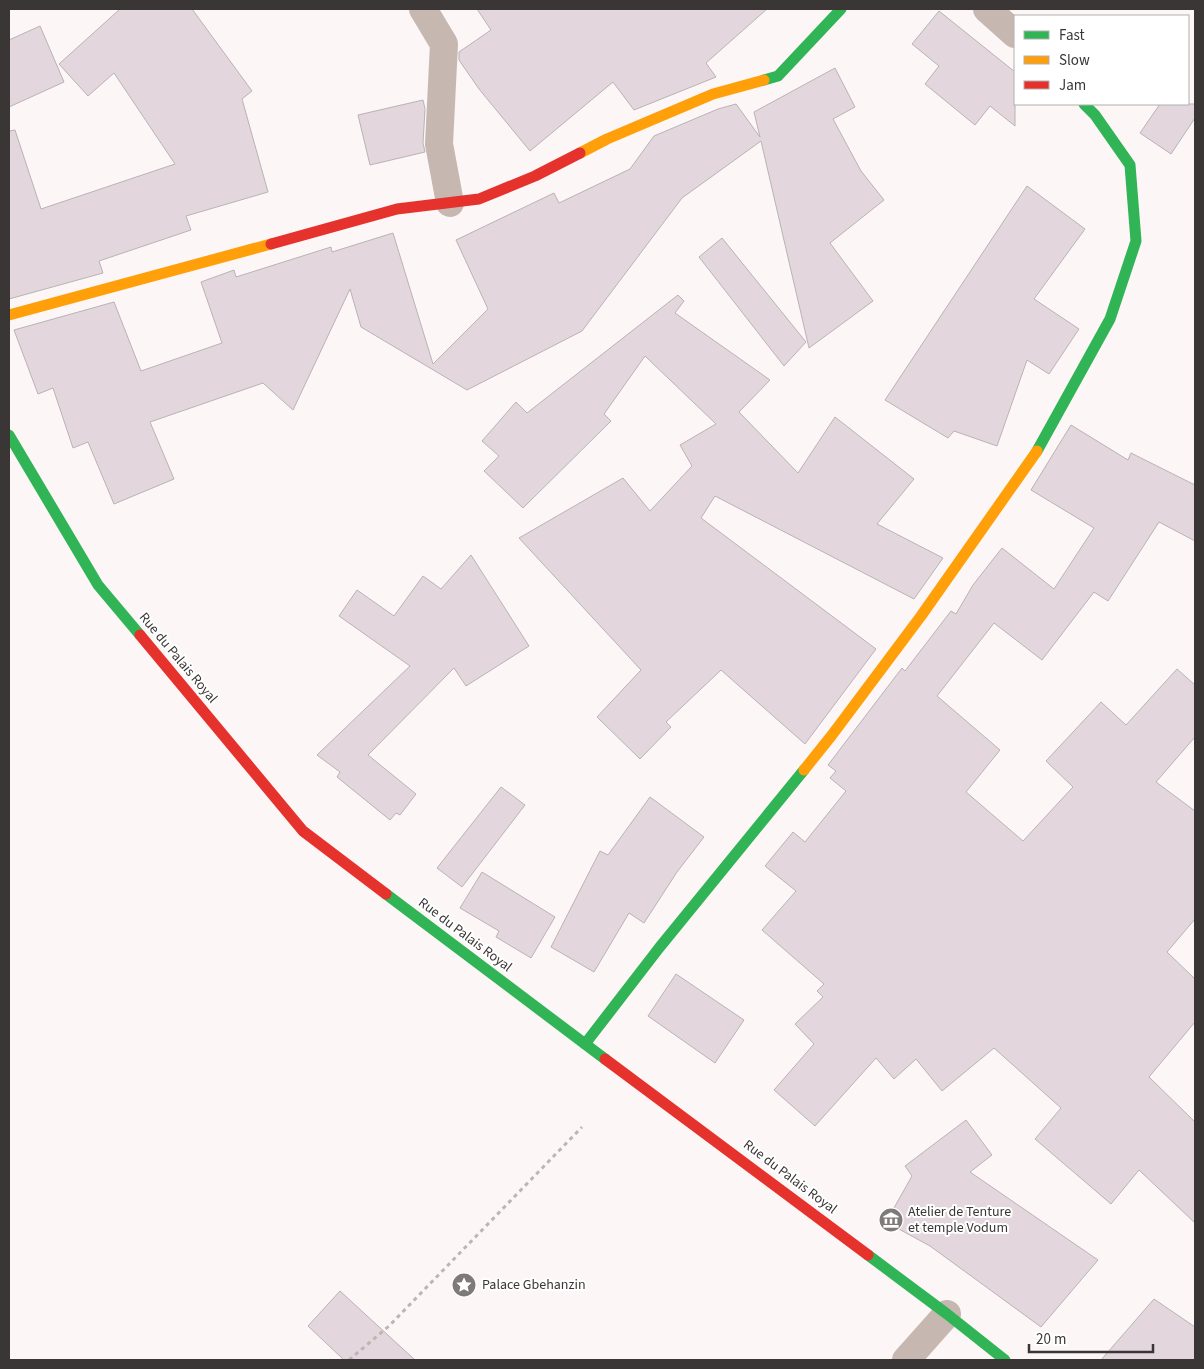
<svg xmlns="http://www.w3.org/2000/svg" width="1204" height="1369" font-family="'Source Sans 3',sans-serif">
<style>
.building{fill:#e3d7dd;stroke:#b8b3b4}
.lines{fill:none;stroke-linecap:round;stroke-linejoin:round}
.path{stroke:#beb5b0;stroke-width:3;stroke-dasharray:4 4;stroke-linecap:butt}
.street{stroke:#c6b8b1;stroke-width:28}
.fast{stroke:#30b455;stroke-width:11}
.slow{stroke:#ff9f0a;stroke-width:11}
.jam{stroke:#e5322d;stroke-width:11}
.labels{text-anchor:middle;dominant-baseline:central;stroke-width:4;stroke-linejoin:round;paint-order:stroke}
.street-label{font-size:14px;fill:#3b3636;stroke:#fff}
.poi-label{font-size:14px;fill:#3b3636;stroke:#fff;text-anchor:start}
</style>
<rect width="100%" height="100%" fill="#fcf6f6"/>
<g class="building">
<polygon points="120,9 192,9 252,91 242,99 268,192 186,216 191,230 99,261 103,273 9,299 9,131 15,130 41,209 175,164 114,73 88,96 59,64"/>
<polygon points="477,9 767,9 706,63 716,77 634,110 613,82 530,151 479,89 459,60 459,52 491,30"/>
<polygon points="939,11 1015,72 1015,126 990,106 975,125 925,84 939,66 912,44"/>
<polygon points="40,26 64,82 9,107 9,40"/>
<polygon points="835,68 855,107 833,119 861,171 884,200 830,243 873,301 809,348 761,141 682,198 582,331 467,390 361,327 350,289 293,410 263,383 150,422 174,479 114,504 88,442 73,448 53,388 38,394 14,330 114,302 141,371 222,343 201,282 234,270 236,277 331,247 332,252 393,233 433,364 488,309 456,240 554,193 559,203 630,169 654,136 718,109 736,104 760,137 754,112"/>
<polygon points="423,100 425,109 423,143 425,152 370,165 358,115"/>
<polygon points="1160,104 1195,104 1195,118 1171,154 1140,133"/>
<polygon points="1027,186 1085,229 1034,299 1079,329 1049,374 1027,360 997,446 954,431 948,438 885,400"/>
<polygon points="722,238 806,342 784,366 699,257"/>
<polygon points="678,295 684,301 675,313 770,380 739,412 798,473 835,417 914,479 877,524 943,558 914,599 715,496 701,518 876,649 805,744 721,670 666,722 671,727 640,759 597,717 641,670 519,538 623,478 650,511 692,466 680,445 716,424 645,356 604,414 611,421 523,508 484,471 499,456 482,441 516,402 527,413"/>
<polygon points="1071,425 1128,460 1131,453 1195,485 1195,541 1159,522 1108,601 1094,592 1042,660 994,623 937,696 1000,750 966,792 1023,841 1073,787 1046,761 1101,702 1126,725 1177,669 1195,685 1195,737 1156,782 1195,811 1195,919 1167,952 1195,979 1195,1022 1149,1077 1195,1122 1195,1223 1139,1170 1111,1204 1035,1139 1061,1108 994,1048 942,1091 916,1059 894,1079 876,1058 815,1126 774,1090 814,1044 795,1024 823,997 817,991 824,984 762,930 796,891 765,866 793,832 805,842 846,791 830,778 836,771 828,765 902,668 905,671 951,611 956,614 973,585 1002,548 1054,589 1094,528 1031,490"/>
<polygon points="471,555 529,646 466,686 454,668 368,755 416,794 400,815 396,813 390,820 337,777 340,772 317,755 410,666 339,616 357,590 394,616 423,576 441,589"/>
<polygon points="501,787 525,805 462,887 437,868"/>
<polygon points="650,797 704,837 677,872 644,923 629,913 594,972 551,947 600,851 608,855"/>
<polygon points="482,872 555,917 531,958 496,937 499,931 460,908"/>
<polygon points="676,974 744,1020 715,1063 648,1016"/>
<polygon points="966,1120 992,1155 970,1172 1098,1260 1041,1327 930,1246 886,1222 912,1176 905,1166"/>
<polygon points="340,1291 415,1360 344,1360 308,1326"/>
<polygon points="1154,1299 1195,1327 1195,1360 1101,1360"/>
</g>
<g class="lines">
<polyline class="path" points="349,1360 389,1326 582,1127"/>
<g class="street">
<polyline points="423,9 444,44 439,144 450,203"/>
<polyline points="987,9 1015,34"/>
<polyline points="906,1360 947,1314"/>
</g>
<g class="fast">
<polyline points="764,80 778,76 841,9"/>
<polyline points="9,435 98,585 140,635"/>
<polyline points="1037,451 1110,319 1136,241 1130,165 1095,115 1084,104"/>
<polyline points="386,894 605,1059"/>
<polyline points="585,1044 659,948 804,770"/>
<polyline points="868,1255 947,1314 1005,1360"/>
</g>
<g class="slow">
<polyline points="580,153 607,139 713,94 764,80"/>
<polyline points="9,315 271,244"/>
<polyline points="804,770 832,735 921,616 1037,451"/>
</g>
<g class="jam">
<polyline points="271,244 397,209 479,199 535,176 580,153"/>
<polyline points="140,635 303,831 386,894"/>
<polyline points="605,1059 868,1255"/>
</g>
</g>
<defs>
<symbol id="museum-disc" viewBox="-11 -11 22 22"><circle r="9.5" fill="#7f7979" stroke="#fff"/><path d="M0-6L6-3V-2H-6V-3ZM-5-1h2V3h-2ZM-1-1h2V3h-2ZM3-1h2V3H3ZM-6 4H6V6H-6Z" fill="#fff"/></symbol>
<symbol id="sight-disc" viewBox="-11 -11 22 22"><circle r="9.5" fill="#7f7979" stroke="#fff"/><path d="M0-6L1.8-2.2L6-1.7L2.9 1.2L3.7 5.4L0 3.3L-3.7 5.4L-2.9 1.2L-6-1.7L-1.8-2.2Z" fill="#fff"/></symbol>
</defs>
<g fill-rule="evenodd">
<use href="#museum-disc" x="877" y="1206" width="28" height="28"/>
<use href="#sight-disc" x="450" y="1271" width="28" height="28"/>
</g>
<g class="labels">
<g class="street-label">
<text transform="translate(178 658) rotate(50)">Rue du Palais Royal</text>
<text transform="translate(465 935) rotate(37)">Rue du Palais Royal</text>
<text transform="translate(790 1177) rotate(37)">Rue du Palais Royal</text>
</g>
<g class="poi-label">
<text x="908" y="1212">Atelier de Tenture<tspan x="908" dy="16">et temple Vodum</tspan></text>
<text x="482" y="1285">Palace Gbehanzin</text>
</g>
</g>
<rect width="1204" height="1369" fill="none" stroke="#3b3636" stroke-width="20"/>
<rect x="1014" y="15" width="175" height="90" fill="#ffffff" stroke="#b1afaf"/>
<rect x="1024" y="31" width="25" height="8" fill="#30b455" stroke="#b1afaf"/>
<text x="1059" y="40" font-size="15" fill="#3b3636">Fast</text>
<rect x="1024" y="56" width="25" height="8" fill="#ff9f0a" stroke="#b1afaf"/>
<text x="1059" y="65" font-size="15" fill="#3b3636">Slow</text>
<rect x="1024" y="81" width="25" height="8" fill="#e5322d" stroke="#b1afaf"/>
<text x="1059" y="90" font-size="15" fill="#3b3636">Jam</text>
<path d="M1029 1344v8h124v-8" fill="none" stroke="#3b3636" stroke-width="2.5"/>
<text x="1036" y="1344" font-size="15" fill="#3b3636" stroke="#ffffff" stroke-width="4" paint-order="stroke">20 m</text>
</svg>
